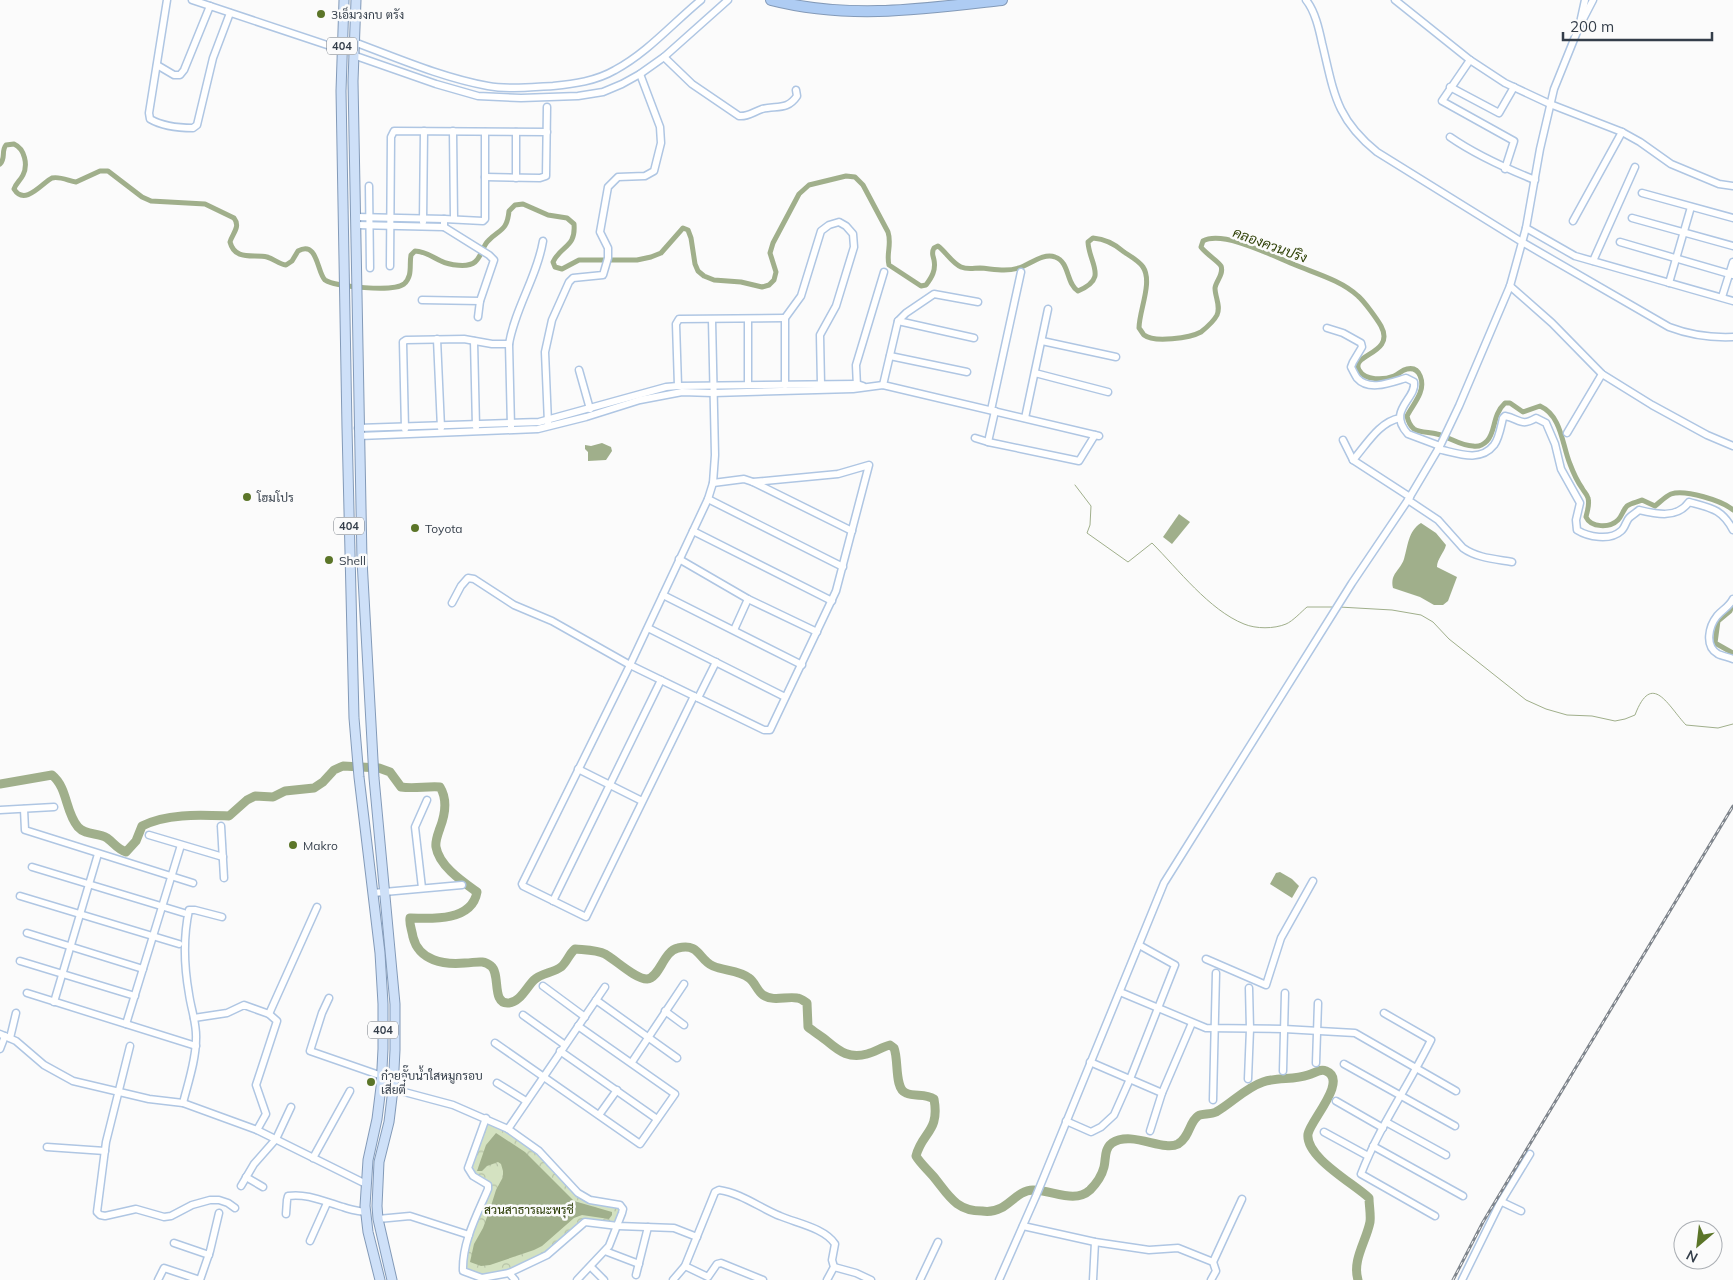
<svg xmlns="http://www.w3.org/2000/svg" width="1733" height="1280" font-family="Mulish,Sarabun,sans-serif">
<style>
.park{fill:url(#park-crowns)}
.water{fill:#a0af8b}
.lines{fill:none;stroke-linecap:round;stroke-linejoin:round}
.stream{stroke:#a0af8b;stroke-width:1}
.canal{stroke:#a0af8b;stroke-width:5}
.river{stroke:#a0af8b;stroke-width:9}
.minor-casing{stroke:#afc6e3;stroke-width:9}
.major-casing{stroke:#839ab8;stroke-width:11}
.highway-casing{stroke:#839ab8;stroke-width:12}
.minor{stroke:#fff;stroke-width:6}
.major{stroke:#cee0f8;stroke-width:9}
.highway{stroke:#aeccf3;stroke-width:10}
.rail-casing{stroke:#80868d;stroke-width:3}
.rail{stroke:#fbfbfb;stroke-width:1;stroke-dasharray:4;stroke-linecap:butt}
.poi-dot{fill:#5b7528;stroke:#fbfbfb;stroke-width:2}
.labels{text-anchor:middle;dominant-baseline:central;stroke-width:5;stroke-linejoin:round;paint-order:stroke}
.shield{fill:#fbfbfb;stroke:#70777f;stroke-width:1}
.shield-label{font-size:11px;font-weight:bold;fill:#343e4a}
.poi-label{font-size:12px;fill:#343e4a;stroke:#fbfbfb;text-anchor:start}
.park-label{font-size:12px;fill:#273800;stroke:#fbfbfb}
.water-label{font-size:14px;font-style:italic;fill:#304208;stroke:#fbfbfb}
</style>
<defs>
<pattern id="park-crowns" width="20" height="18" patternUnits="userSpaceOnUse" patternTransform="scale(1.25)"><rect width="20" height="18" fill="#d4e2c1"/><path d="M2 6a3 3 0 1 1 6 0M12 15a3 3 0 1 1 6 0" fill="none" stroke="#b7c3a7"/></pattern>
</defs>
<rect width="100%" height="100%" fill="#fbfbfb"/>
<polygon class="park" points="486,1118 539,1151 578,1193 590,1200 620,1205 618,1226 585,1222 547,1255 509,1273 482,1278 463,1271 469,1235 488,1189 468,1168"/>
<g class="water">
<polygon points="602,443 611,447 612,451 606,460 588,461 588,452 585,449 585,445 591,446"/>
<polygon points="1179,514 1190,522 1172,544 1163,537"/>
<path d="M1421,523L1436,533L1446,545C1444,553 1437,559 1437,567L1457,577L1448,601L1443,605H1434L1420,597L1393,588C1390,573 1400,571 1404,559C1408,546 1408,531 1421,523Z"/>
<polygon points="1280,872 1292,879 1299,886 1292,898 1270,884 1276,873"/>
<polygon points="496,1133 525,1152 574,1201 612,1212 612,1215 609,1219 582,1215 574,1218 542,1246 534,1250 490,1265 481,1266 470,1262 474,1244 483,1228 490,1209 496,1190 503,1177 503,1171 501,1164 498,1162 487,1166 482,1171 477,1171 486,1145"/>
</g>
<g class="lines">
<g class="stream">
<path d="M1075,485L1091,506L1090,525L1087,533L1128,562L1152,543C1178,569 1209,610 1244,624C1256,629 1274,629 1286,624C1293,621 1301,612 1307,607H1335"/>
<path d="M1339,607L1392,610L1421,615L1433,622L1449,639L1526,700L1546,709L1567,715L1592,716L1615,721L1625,719L1635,715C1652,670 1668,706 1686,725L1718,728L1733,724"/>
</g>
<g class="canal">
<path d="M0,164C6,158 1,151 6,145L14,144C25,149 28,165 23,175C20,181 16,183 14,189C25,207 43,182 52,178C60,176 69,181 76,182L100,171H108L142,197L151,201L205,204L234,218C241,227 232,234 230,242C235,261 253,254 267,257C274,259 279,264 286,265L292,261L298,251C318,240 317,273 325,280C335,287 394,292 404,284C413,276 409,265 411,255L415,251C425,251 432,257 441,261C449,265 468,268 475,262C482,256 482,247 488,241C499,229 507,232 509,211L515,205L523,204L548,215L567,218L574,224C576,248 561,245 553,262L555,267L562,269L579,260H637L651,257L661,253L683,228L688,230L691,238L695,264L698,271L704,276L714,280L741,282L762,287L769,285L774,280L776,272L770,253L773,243L799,194L809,185L846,176L855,177L863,185L888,232C892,244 886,254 889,265L921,286L926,285C932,277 936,270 934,260C933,255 931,253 934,248L938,246C946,252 952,263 961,267C968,270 974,268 980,268C994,269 1005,272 1019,268C1029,265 1044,252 1055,257C1070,262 1066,284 1078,291C1109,278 1089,264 1088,242L1093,238C1106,239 1115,244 1124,252C1130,256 1139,261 1143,267C1153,282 1139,311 1139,328C1140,329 1143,334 1144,335C1154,343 1190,338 1201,332C1206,328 1214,321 1217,315C1221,306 1215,297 1215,288C1216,281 1224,274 1221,266C1218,261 1206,254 1201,247L1203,241C1223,230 1273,256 1293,264C1314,273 1341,280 1358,296C1364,301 1377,319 1381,326C1396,354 1350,354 1359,370C1365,381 1384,380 1394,376C1399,374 1402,370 1407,369C1421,366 1424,383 1420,393C1417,401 1411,408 1407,416C1408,421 1409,425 1414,429C1420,433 1430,432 1437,434C1449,437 1461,446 1473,446C1478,447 1483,445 1487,441C1496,432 1492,415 1505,403H1510L1523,412L1540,406C1562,416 1562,445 1570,464C1573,472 1577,481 1582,488C1584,492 1587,494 1588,498C1590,505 1587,511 1586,517C1591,528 1610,528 1618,520C1622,516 1623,510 1627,506C1631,503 1638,502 1642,500L1655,506C1660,502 1666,496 1671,494C1685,489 1723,501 1733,510"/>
<polyline points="1733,604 1730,611 1718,621 1715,643 1733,653"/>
</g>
<path class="river" d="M0,784L52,775C68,788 65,812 78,827C86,836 98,832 107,838C114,843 117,849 126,852L136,841L142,826C167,813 201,815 229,816L247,800L255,796L273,797L285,791L314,788L323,782L334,770L343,766L379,768L390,772L401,787C414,789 427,786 440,787C448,800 445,815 440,828C438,834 435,841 436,847C439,866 463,882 477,892C472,921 433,919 410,918C409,924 412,930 413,937C419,961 444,965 465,963C475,963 483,959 491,966C501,974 491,1005 509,1003C520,1002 526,988 534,980C541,973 553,973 561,967C567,962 569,954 575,949C584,950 597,950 605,954C616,960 635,979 647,979C660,978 663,951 678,948C700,943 698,959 713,966C724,971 739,970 749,978C755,982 757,991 763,995C774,1002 786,996 797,998C800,998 804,1001 807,1003L808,1027C814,1032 821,1036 827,1041C840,1052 850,1059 867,1054C875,1052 882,1047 890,1045L894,1048C899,1060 894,1089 906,1093C915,1097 925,1093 934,1099C940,1132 922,1132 916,1156C920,1163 927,1169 933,1176C948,1194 955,1211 982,1211C988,1212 995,1211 1001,1208C1011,1203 1020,1190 1033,1190C1052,1190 1075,1204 1090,1190C1096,1184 1102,1175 1104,1167C1106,1159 1104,1149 1112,1143C1132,1130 1163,1152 1178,1144C1190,1137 1189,1122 1198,1116C1202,1113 1210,1115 1216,1112C1232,1103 1245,1088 1263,1082C1277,1077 1294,1080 1308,1075C1314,1074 1320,1068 1326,1071C1349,1080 1310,1121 1308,1134C1305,1157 1353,1183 1369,1198C1369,1205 1371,1215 1370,1222C1366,1242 1352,1260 1358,1280"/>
<defs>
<g id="minor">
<path d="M167,0L149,113L150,119C162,126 179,128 193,128L197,125L213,58L230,13"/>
<polyline points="192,0 342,50"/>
<path d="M1306,0C1315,11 1319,29 1322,43C1334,92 1335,118 1377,152L1522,242L1669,327C1690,335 1710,338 1733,337"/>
<polyline points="1395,0 1470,60 1505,83 1550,104 1622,132 1640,142 1671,164 1719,184 1733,186"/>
<polyline points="1580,23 1585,0"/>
<path d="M354,42C397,58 443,78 488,86C509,90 532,87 553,86C574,84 596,81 615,70C647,53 673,23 701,0"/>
<polyline points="353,55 436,84 478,96 521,98 578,96 603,92 622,84 640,74 664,57 728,0"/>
<path d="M664,57L692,84L739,116C748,117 753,112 762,109C776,105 787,111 797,96L796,90"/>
<polyline points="1470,60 1442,101 1514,141 1505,169"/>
<polyline points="157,65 174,75 180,75 184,70 210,6"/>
<polyline points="1450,87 1499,113 1514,87"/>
<polyline points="453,131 454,219"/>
<path d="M1450,137C1476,155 1505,168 1535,180"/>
<polyline points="485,177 540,178 546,176 547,107"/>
<polyline points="516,178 516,132"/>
<polyline points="369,186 370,268"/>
<polyline points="1642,193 1733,218"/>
<polyline points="356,217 444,219 444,227 356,225"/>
<polyline points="1632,218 1733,246"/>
<polyline points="444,219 483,221 485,219 485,132"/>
<polyline points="1573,221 1622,132"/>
<polyline points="423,222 424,131"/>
<polyline points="444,227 489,255 494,260 480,301 478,317"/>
<polyline points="1526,228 1575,256 1733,301"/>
<polyline points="1620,242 1733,275"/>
<polyline points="1593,261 1635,167"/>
<polyline points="390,266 391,137 394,131 547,132"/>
<polyline points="1669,283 1691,207"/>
<polyline points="1510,286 1552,323 1602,374 1652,405 1707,435 1733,446"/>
<polyline points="1722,297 1733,262"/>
<polyline points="422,300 480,301"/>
<polyline points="748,319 748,385"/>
<polyline points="898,321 974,338"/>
<path d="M1327,328L1343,333L1361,343L1362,347L1353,362L1351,367C1353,371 1355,375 1357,378C1369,392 1392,382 1406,378L1414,382C1417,399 1386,410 1408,434L1440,446"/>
<polyline points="437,339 441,428"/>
<polyline points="474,341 476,427"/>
<polyline points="1042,341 1116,357"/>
<polyline points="890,356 967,372"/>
<polyline points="579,370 590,409"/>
<polyline points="1035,373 1108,392"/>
<polyline points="785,385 785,318 801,296 821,231 829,225 839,222 846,226 853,234 854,247 836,306 820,335 821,385"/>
<polyline points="883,385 898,321 906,313 934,294 978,302"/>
<polyline points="678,386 676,324 679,319 785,318"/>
<polyline points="857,387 856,365 884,272"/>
<polyline points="991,410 1021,272"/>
<polyline points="1025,418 1048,309"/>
<polyline points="548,423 545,352 552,320 569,282 573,278 603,275 608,258 608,248 600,232 608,187 618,177 645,176 654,171 661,143 660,127 640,74"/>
<path d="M511,427L509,344C515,308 537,277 543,241"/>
<polyline points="358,428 539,422 666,387 678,386 857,384 863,386"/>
<polyline points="405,429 403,342 406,340 464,339 492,344 509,344"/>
<polyline points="1567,433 1602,374"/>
<polyline points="359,436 538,429 586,417 640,400 682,392 713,393 853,389 883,385 1099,436"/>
<polyline points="975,438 988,442 1079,461 1095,435"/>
<polyline points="1343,440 1353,460 1410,497"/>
<polyline points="988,442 995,411"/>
<path d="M1438,449C1457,453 1480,463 1494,445C1499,439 1501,426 1503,418L1505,416C1520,419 1521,427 1536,418L1546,423L1555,444L1561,469L1580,503L1576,520L1577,530C1588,537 1610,541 1621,531C1625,528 1626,521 1629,518C1632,515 1636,513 1639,510C1656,514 1677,519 1689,502C1711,508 1722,509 1733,530"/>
<path d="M1353,460C1367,444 1379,422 1400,418"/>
<polyline points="713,483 744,479 753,482 852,531"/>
<polyline points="708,499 843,567"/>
<path d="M1408,500L1438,520L1463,548C1477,558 1495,559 1512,562"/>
<polyline points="693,531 832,601"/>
<polyline points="679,559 748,599 817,632"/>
<polyline points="663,595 802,665"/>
<path d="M1733,599C1729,607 1723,609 1717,616C1709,626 1704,646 1718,654C1722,656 1728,657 1733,659"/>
<polyline points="452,603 461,586 468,578 474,579 514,605 552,621 630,665 764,730 770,730 836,591 869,465 838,474 753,482"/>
<polyline points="648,628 785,697"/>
<polyline points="734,630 748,599"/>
<polyline points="694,696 586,917 523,886 522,884 630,665 708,499 713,483 715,455 712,320"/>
<polyline points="698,698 716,662"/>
<polyline points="578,769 642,801"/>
<polyline points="24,809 25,830 193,883"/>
<polyline points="0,810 54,807"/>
<polyline points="221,826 224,878"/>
<polyline points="149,835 223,857"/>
<polyline points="32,867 184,913"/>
<polyline points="422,888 415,827 427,800"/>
<polyline points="373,893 462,885"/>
<polyline points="20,896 179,944"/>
<polyline points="553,901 661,680"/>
<polyline points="27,933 143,969"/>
<polyline points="1206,959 1266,985 1281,938 1313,881"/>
<polyline points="20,961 135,996"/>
<polyline points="543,986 585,1017"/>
<polyline points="1120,992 1206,1028 1284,1029 1355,1033 1456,1091"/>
<polyline points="27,993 196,1046"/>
<polyline points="329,998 322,1013 310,1051 382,1076"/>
<polyline points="596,1000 677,1058"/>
<polyline points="54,1002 98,854"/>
<polyline points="665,1011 684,1025"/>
<path d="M1384,1013L1431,1040C1409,1085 1379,1127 1361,1174L1435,1216"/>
<polyline points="269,1014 317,907"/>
<polyline points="523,1015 565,1045"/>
<polyline points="194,1018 227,1013 244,1005 269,1014 277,1021 256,1085 266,1114 257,1130"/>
<polyline points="126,1024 181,845"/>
<polyline points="0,1034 16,1041 44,1065 73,1081 149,1099 183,1103 257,1130 366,1184"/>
<polyline points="10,1038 16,1013"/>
<polyline points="495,1043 640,1144 675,1094 578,1026"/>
<polyline points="130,1046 106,1142 97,1212 100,1215 105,1216 136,1209 164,1217 171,1216 192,1205 210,1200 219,1200 228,1203 235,1208"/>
<polyline points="0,1049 5,1036"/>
<polyline points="560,1051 657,1119"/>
<polyline points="632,1062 684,984"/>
<polyline points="1090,1062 1162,1093"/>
<polyline points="1316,1063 1318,1003"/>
<polyline points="1344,1064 1455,1126"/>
<polyline points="1283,1071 1285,993"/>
<polyline points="1248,1079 1250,1029 1249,988"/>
<polyline points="497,1083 526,1101"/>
<polyline points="393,1089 453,1105 508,1129 539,1151 578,1193 590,1200 620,1205 623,1209 622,1213 609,1246 577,1280"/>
<polyline points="1213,1100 1216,973"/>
<polyline points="1336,1101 1383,1128"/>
<path d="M183,1103C188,1083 196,1060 196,1039C197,1024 191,1009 189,994C184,966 183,938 189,910H195L222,917"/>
<polyline points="599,1115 617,1090"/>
<path d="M486,1118L468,1168L473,1176L488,1185V1189C477,1215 462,1242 463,1271L482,1278L509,1273L547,1255L585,1222L618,1226L674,1228L697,1237"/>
<polyline points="1066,1121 1091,1132 1101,1127 1114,1115 1130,1079 1175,965 1139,945"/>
<polyline points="1386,1122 1446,1155"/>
<polyline points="508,1129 605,987"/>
<polyline points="1150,1131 1162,1093 1192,1023"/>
<polyline points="1324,1132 1368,1156"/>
<polyline points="1373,1146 1463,1196"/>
<polyline points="47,1147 105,1151"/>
<polyline points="313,1158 350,1091"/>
<polyline points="246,1177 263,1187"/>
<polyline points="241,1186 254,1164 276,1139 291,1107"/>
<polyline points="1502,1202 1521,1211"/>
<path d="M286,1214L287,1200L288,1196C307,1193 325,1202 343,1207C350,1210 358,1211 366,1212"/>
<polyline points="378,1219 410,1216 469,1235"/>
<polyline points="1023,1226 1095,1242 1149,1250 1178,1248 1213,1262 1216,1271 1211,1280"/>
<polyline points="310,1241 327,1203"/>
<polyline points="174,1243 209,1255"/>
<polyline points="605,1251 639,1264"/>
<polyline points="1213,1262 1242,1199"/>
<polyline points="685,1266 708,1277 717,1264 721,1263 763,1280"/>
<polyline points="591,1267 604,1280"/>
<polyline points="834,1267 856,1273 871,1280"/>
<polyline points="509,1273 515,1280"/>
<polyline points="636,1275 648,1227"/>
<polyline points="158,1280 164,1268 200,1280"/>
<polyline points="200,1280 210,1251 219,1213"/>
<path d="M673,1280L685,1266L715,1192L719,1190C741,1193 760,1208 780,1216C796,1223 825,1228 835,1244L832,1260L834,1267L827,1280"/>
<polyline points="920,1280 938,1242"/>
<polyline points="999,1280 1036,1196 1164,883 1352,583 1408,500 1440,446 1459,406 1510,286 1526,228 1540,149 1554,89 1579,27 1593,0"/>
<polyline points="1093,1280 1095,1242"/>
<polyline points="1462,1280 1499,1205 1530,1154"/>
</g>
<g id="major">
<polyline points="344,0 341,91 347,428 354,718 359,777 380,953 383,1004 383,1049 381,1087 377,1119 368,1160 365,1206 368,1232 380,1280"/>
<polyline points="356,0 353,81 362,560 374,778 395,1004 395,1050 393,1089 389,1122 379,1162 377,1206 378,1219 392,1280"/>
</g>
<path id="highway" d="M771,0C849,20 924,9 1002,0"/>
</defs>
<use href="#minor" class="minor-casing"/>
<use href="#major" class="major-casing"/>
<use href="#highway" class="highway-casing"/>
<use href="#minor" class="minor"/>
<use href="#major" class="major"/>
<use href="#highway" class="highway"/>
<defs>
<polyline id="rail" points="1453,1280 1483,1222 1733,806"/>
</defs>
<use href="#rail" class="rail-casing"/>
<use href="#rail" class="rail"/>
</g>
<g class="poi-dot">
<circle cx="321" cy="14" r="5"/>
<circle cx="247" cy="497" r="5"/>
<circle cx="415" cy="528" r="5"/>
<circle cx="329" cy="560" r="5"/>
<circle cx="293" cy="845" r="5"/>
<circle cx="371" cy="1082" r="5"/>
</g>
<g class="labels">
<g class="shield">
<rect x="327" y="37.5" width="30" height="17" rx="4"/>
<rect x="334" y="517.5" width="30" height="17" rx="4"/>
<rect x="368" y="1021.5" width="30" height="17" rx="4"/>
</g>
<g class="shield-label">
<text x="342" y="46">404</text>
<text x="349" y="526">404</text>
<text x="383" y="1030">404</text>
</g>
<g class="poi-label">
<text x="331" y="14">3เอ็มวงกบ ตรัง</text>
<text x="257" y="497">โฮมโปร</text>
<text x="425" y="528">Toyota</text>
<text x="339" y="560">Shell</text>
<text x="303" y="845">Makro</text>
<text x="381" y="1075">ก๋วยจั๊บน้ำใสหมูกรอบ<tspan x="381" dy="14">เสี่ยตี๋</tspan></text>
</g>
<g class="park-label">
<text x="529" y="1209">สวนสาธารณะพรุชี</text>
</g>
<g class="water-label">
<text transform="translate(1270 245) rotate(20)">คลองควนปริง</text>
</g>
</g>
<g transform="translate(1698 1245) rotate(208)"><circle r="24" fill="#fbfbfb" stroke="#abafb4"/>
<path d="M0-4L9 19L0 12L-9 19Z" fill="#5b7528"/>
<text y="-8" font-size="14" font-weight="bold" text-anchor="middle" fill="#343e4a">N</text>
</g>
<path d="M1563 32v8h149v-8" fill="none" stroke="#343e4a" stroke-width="2.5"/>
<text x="1570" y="32" font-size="15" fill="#343e4a" stroke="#fbfbfb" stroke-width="4" paint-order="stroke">200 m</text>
</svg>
